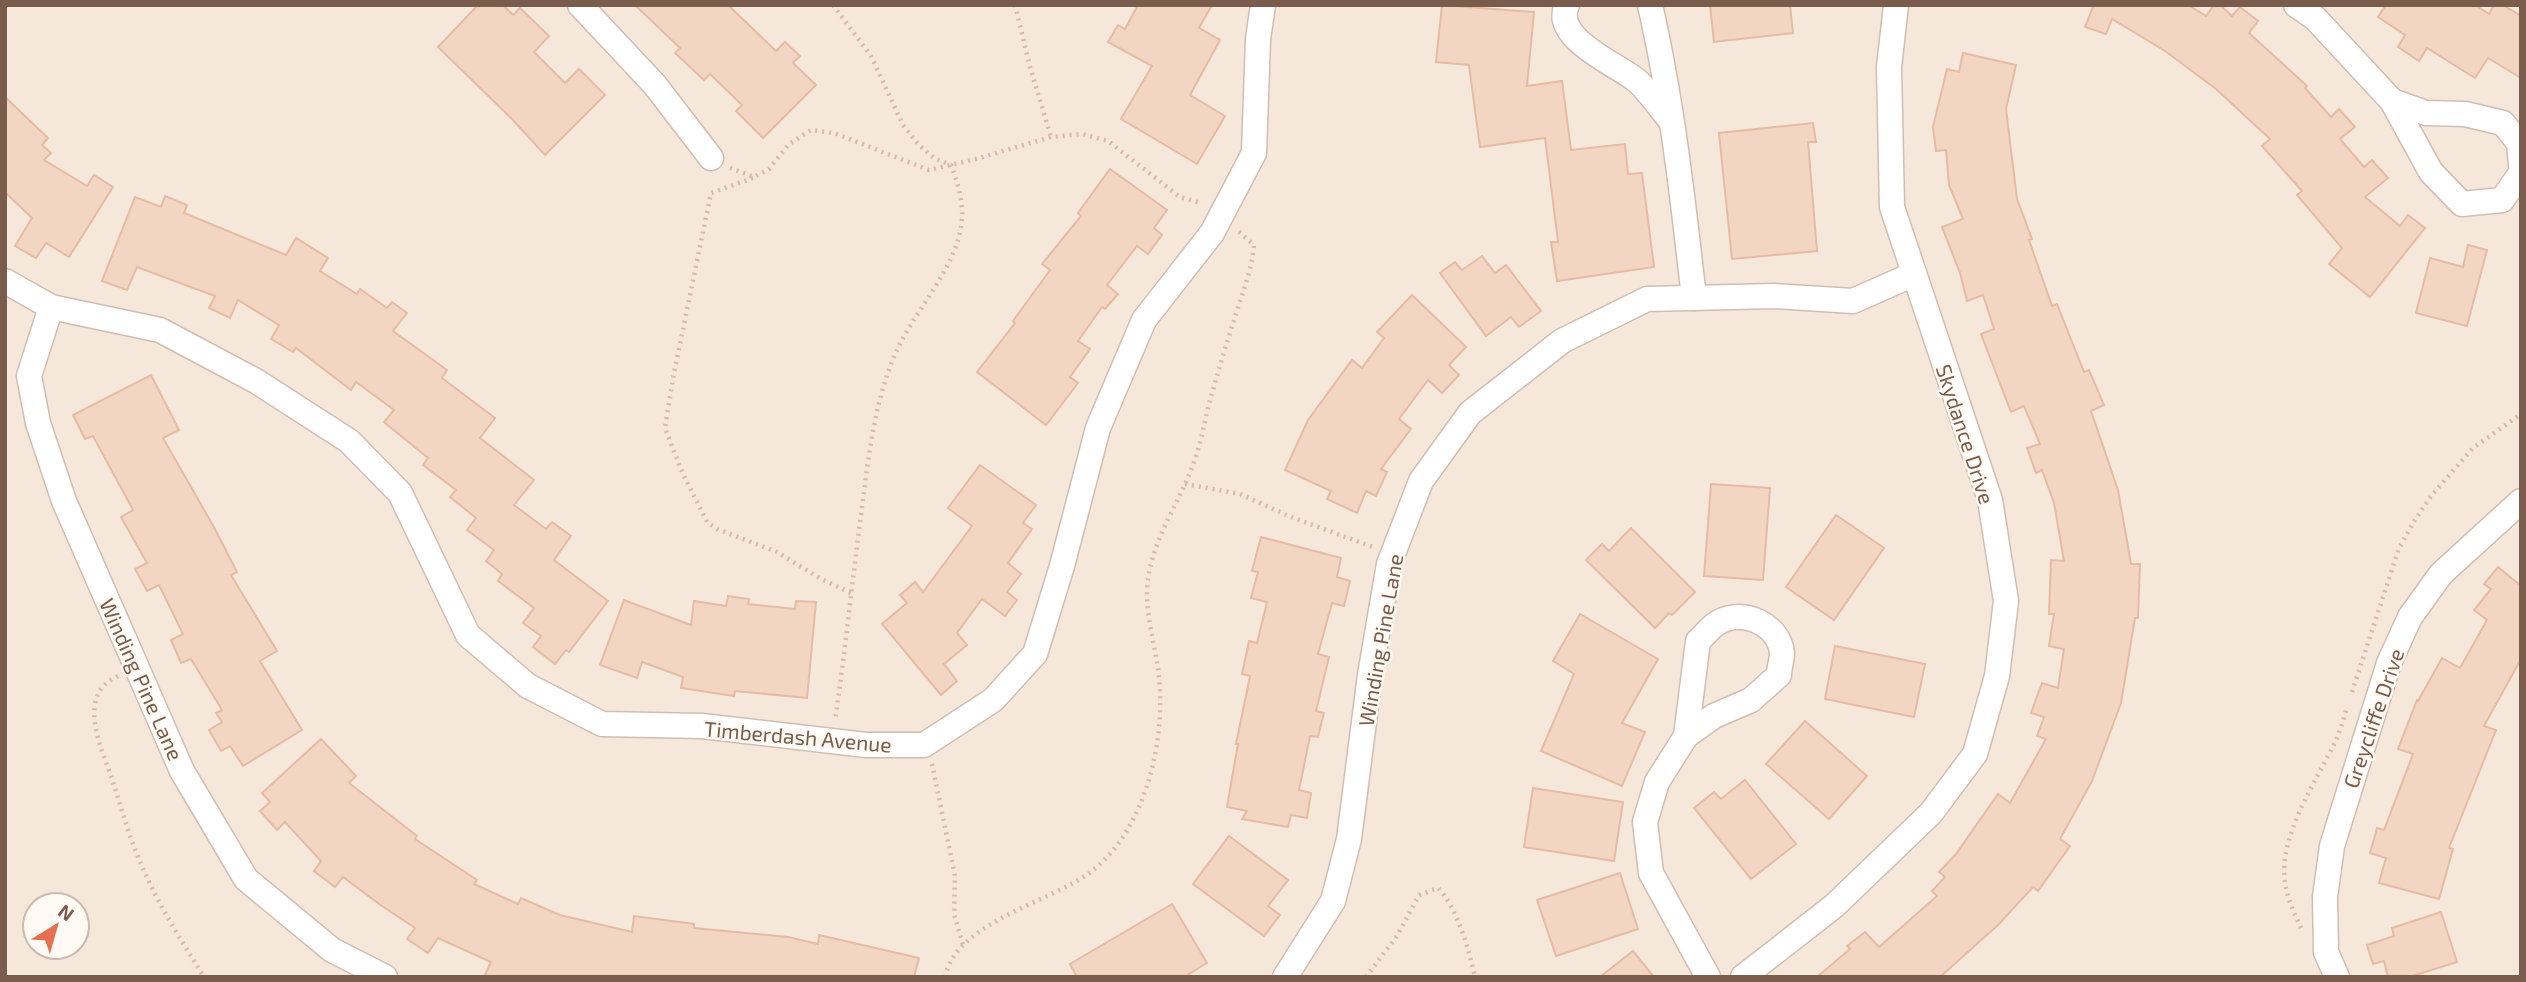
<svg xmlns="http://www.w3.org/2000/svg" width="2526" height="982" font-family="'Exo 2',sans-serif">
<style>
.residential{fill:#f5e8da;fill-rule:evenodd}
.building{fill:#f3d5c3;stroke:#e6bba3;stroke-width:2}
.lines{fill:none;stroke-linecap:round;stroke-linejoin:round}
.minor-casing{stroke:#d1beb0;stroke-width:27}
.path{stroke:#d9b8a5;stroke-width:4.5;stroke-dasharray:2 5;stroke-linecap:butt}
.minor{stroke:#fff;stroke-width:24}
.labels{text-anchor:middle;dominant-baseline:central;stroke-width:5;stroke-linejoin:round;paint-order:stroke}
.street-label{font-size:21px;fill:#7a5c4d;stroke:#fffaf3}
</style>
<rect width="100%" height="100%" fill="#fdf6ec"/>
<path class="residential" d="M5,5H2521V977H5ZM35,905H77V947H35Z"/>
<g class="building">
<polygon points="478,5 503,5 513,15 520,8 549,36 534,52 565,83 579,69 605,95 545,155 511,118 438,47"/>
<polygon points="635,5 728,5 776,51 785,42 800,56 793,63 816,85 763,138 736,111 742,105 710,74 704,80 675,53 680,48"/>
<polygon points="1138,5 1212,5 1199,28 1220,40 1190,95 1225,116 1197,164 1121,119 1152,66 1108,42 1118,25 1125,29"/>
<polygon points="1442,5 1534,12 1527,86 1562,81 1571,150 1625,144 1628,174 1642,173 1654,267 1557,281 1551,242 1558,242 1545,138 1480,147 1469,65 1436,62"/>
<polygon points="1710,5 1790,5 1793,33 1714,42"/>
<polygon points="2090,5 2188,5 2206,16 2214,5 2220,5 2232,16 2240,7 2258,21 2249,33 2307,86 2305,88 2331,117 2339,109 2355,127 2340,139 2364,167 2372,160 2388,178 2365,197 2400,226 2408,215 2425,228 2370,297 2329,264 2342,248 2297,195 2302,191 2262,146 2270,139 2216,89 2165,51 2112,19 2106,34 2085,27 2093,7"/>
<polygon points="2386,5 2475,5 2489,14 2494,5 2503,5 2521,16 2521,78 2488,58 2475,78 2427,48 2419,61 2398,47 2405,35 2378,17"/>
<polygon points="1963,53 2016,65 2006,109 2017,199 2032,239 2029,240 2052,306 2057,304 2084,372 2089,370 2104,405 2091,411 2118,490 2131,564 2140,564 2138,618 2135,618 2121,703 2092,781 2060,839 2070,846 2038,891 2033,887 1998,925 1940,977 1817,977 1850,949 1847,946 1865,932 1879,947 1937,896 1932,891 1945,877 1939,872 1956,854 1998,794 2010,803 2046,739 2037,736 2044,717 2031,713 2042,683 2058,688 2064,649 2049,646 2054,614 2049,614 2051,560 2064,561 2054,503 2042,470 2036,473 2027,448 2040,444 2024,406 2011,412 1981,334 1994,329 1983,295 1967,301 1960,273 1942,227 1963,219 1949,185 1946,150 1936,151 1933,127 1947,69 1959,72"/>
<polygon points="5,97 48,138 42,145 51,153 44,160 87,186 94,175 113,187 69,257 46,243 36,258 15,246 32,218 5,192"/>
<polygon points="1813,123 1816,142 1808,142 1817,251 1732,259 1719,133"/>
<polygon points="1110,169 1167,210 1154,228 1162,235 1148,254 1137,246 1107,285 1118,294 1105,309 1102,307 1078,341 1090,349 1070,377 1078,383 1046,425 977,372 1015,323 1013,321 1050,270 1042,264 1081,216 1078,213"/>
<polygon points="165,196 187,205 184,213 286,255 296,238 328,258 320,271 357,294 360,289 387,308 392,302 407,313 393,331 447,370 442,378 495,418 480,438 534,480 514,505 546,529 552,522 571,536 554,560 608,601 569,652 566,650 555,664 533,647 541,636 523,623 534,608 498,581 502,574 486,561 494,550 467,530 476,518 450,497 456,490 423,465 428,458 384,422 394,410 356,382 351,390 296,348 293,352 271,339 279,325 238,300 230,318 209,308 215,296 137,267 127,290 102,281 135,197 161,207"/>
<polygon points="2468,245 2487,250 2467,326 2416,313 2430,258 2463,267"/>
<polygon points="1482,256 1495,273 1506,265 1541,311 1519,327 1511,317 1486,336 1440,273 1455,262 1462,270"/>
<polygon points="1412,295 1466,347 1449,365 1459,375 1442,393 1428,380 1399,419 1411,429 1381,469 1387,472 1376,496 1366,491 1357,513 1327,499 1331,491 1285,470 1308,420 1352,360 1362,368 1384,338 1377,332"/>
<polygon points="151,375 179,430 163,438 215,529 237,572 231,575 277,651 260,661 302,730 243,766 230,746 221,751 209,730 222,722 216,713 222,710 191,659 181,663 171,640 183,634 159,585 147,591 135,569 147,563 121,517 133,510 93,436 85,439 73,415"/>
<polygon points="980,465 1036,505 1023,523 1032,529 1008,563 1021,574 1007,592 1017,600 1005,616 982,599 957,633 967,645 944,664 957,681 941,695 882,624 907,603 900,595 915,582 923,592 972,526 948,508"/>
<polygon points="1711,484 1770,488 1763,580 1704,576"/>
<polygon points="1836,515 1884,548 1834,620 1786,587"/>
<polygon points="1631,528 1695,592 1672,615 1669,613 1655,628 1586,560 1602,544 1609,551"/>
<polygon points="1261,537 1341,558 1337,577 1350,581 1344,606 1332,603 1318,654 1329,657 1316,711 1324,713 1318,737 1310,736 1299,790 1311,793 1307,818 1291,815 1288,827 1242,819 1247,811 1227,807 1238,744 1236,744 1250,676 1242,674 1249,641 1257,643 1267,602 1251,598 1258,572 1252,571"/>
<polygon points="2498,567 2521,586 2521,659 2484,726 2496,730 2449,848 2453,849 2439,899 2379,883 2386,858 2370,853 2377,828 2384,830 2413,754 2398,749 2417,700 2418,701 2442,658 2460,668 2487,620 2474,610 2491,589 2484,584"/>
<polygon points="728,596 749,599 748,604 795,609 796,601 816,602 807,698 735,691 734,696 681,688 683,677 642,662 637,678 600,665 624,600 691,625 694,601 726,606"/>
<polygon points="1580,614 1658,659 1622,723 1645,732 1622,786 1541,751 1574,674 1553,661"/>
<polygon points="1835,646 1925,664 1914,717 1825,699"/>
<polygon points="1805,721 1867,776 1829,819 1766,764"/>
<polygon points="321,739 356,776 349,783 417,836 415,839 477,880 474,884 518,904 521,898 560,915 632,932 634,916 694,924 694,928 788,937 818,944 819,935 919,958 914,977 484,977 491,962 438,938 428,953 407,939 415,928 379,904 343,877 335,887 314,871 321,861 285,822 277,830 260,811 270,802 262,793"/>
<polygon points="1745,780 1796,844 1751,879 1694,808 1714,792 1721,799"/>
<polygon points="1533,788 1623,802 1614,861 1524,847"/>
<polygon points="1229,836 1288,880 1268,906 1280,915 1264,936 1193,884"/>
<polygon points="1620,873 1638,929 1556,956 1537,900"/>
<polygon points="1172,904 1207,963 1184,977 1077,977 1070,964"/>
<polygon points="2441,912 2457,962 2409,977 2388,977 2384,961 2373,964 2367,945 2394,936 2392,928"/>
<polygon points="1633,951 1654,977 1600,977"/>
</g>
<g class="lines">
<defs>
<g id="minor">
<polyline points="580,5 655,85 711,158"/>
<path d="M1567,5C1551,38 1618,65 1636,80C1649,91 1660,108 1671,121"/>
<path d="M1650,5C1672,101 1683,200 1694,298"/>
<polyline points="2296,5 2315,18 2392,101 2431,172 2462,204 2502,200 2521,173"/>
<polyline points="2392,101 2426,113 2465,114 2503,123 2519,143 2521,165"/>
<polyline points="5,281 51,307 160,330 256,381 349,441 400,493 468,635 528,686 602,724 702,726 866,745 924,745 993,700 1035,654 1062,566 1098,428 1144,320 1212,233 1254,153 1258,39 1263,5"/>
<polyline points="51,307 29,376 38,423 64,501 182,771 246,879 332,950 385,977"/>
<path d="M1686,736L1698,641C1705,635 1711,626 1719,622C1744,608 1779,625 1782,653C1782,660 1779,668 1779,675L1751,700L1714,716L1686,736L1657,782L1645,822L1651,873L1708,977"/>
<polyline points="1285,977 1333,901 1349,839 1370,675 1389,564 1421,481 1470,413 1562,341 1647,299 1774,296 1853,301 1914,274"/>
<polyline points="1743,977 1834,906 1931,813 1975,754 1997,676 2006,601 1990,500 1892,207 1889,67 1896,5"/>
<polyline points="2337,977 2326,952 2325,897 2332,846 2389,663 2410,617 2441,574 2521,501"/>
</g>
</defs>
<use href="#minor" class="minor-casing"/>
<g class="path">
<path d="M833,5L871,56L903,125L919,145L934,158L951,165C957,180 963,201 962,217C960,267 911,313 893,359C873,409 868,462 861,515C852,583 845,652 835,721"/>
<polyline points="1015,5 1030,67 1051,137"/>
<polyline points="730,168 754,177 769,169 789,144 811,130 834,133 929,170 976,159 1051,137 1082,134 1108,141 1180,197 1201,203"/>
<polyline points="753,178 711,193 674,373 665,428 682,472 707,522 717,529 777,552 821,579 851,593"/>
<polyline points="1185,484 1240,494 1291,517 1373,547"/>
<path d="M118,676C106,682 97,690 95,704C91,730 105,757 113,782C121,806 127,830 137,854C154,898 179,937 204,977"/>
<polyline points="2352,692 2399,548 2415,520 2431,496 2473,448 2521,414"/>
<polyline points="932,764 955,876 954,914 963,945"/>
<path d="M2301,928C2294,913 2287,898 2285,882C2278,835 2318,779 2337,738C2341,728 2344,717 2347,707"/>
<path d="M945,977C957,921 1052,902 1092,871C1107,859 1120,843 1129,827C1156,780 1166,715 1157,662C1152,632 1143,604 1149,573C1156,535 1180,500 1193,465C1202,442 1205,416 1212,393C1220,366 1228,338 1237,311C1244,288 1252,269 1254,245L1238,231"/>
<path d="M1366,977L1397,936L1419,895L1438,888C1457,907 1469,950 1475,977"/>
</g>
<use href="#minor" class="minor"/>
</g>
<g class="labels">
<g class="street-label">
<text transform="translate(1966 434) rotate(72)">Skydance Drive</text>
<text transform="translate(1380 640) rotate(-80)">Winding Pine Lane</text>
<text transform="translate(142 679) rotate(66)">Winding Pine Lane</text>
<text transform="translate(2373 718) rotate(-71)">Greycliffe Drive</text>
<text transform="translate(798 736) rotate(5)">Timberdash Avenue</text>
</g>
</g>
<rect width="2526" height="982" fill="none" stroke="#7a5c4d" stroke-width="14"/>
<g transform="translate(56 926) rotate(37)"><circle r="33" fill="#fffaf3" stroke="#cabbb1" stroke-width="2"/>
<path d="M0-5L12 26L0 18L-12 26Z" fill="#e76f51"/>
<text y="-10" font-size="19" font-weight="bold" text-anchor="middle" fill="#7a5c4d">N</text>
</g>
</svg>
